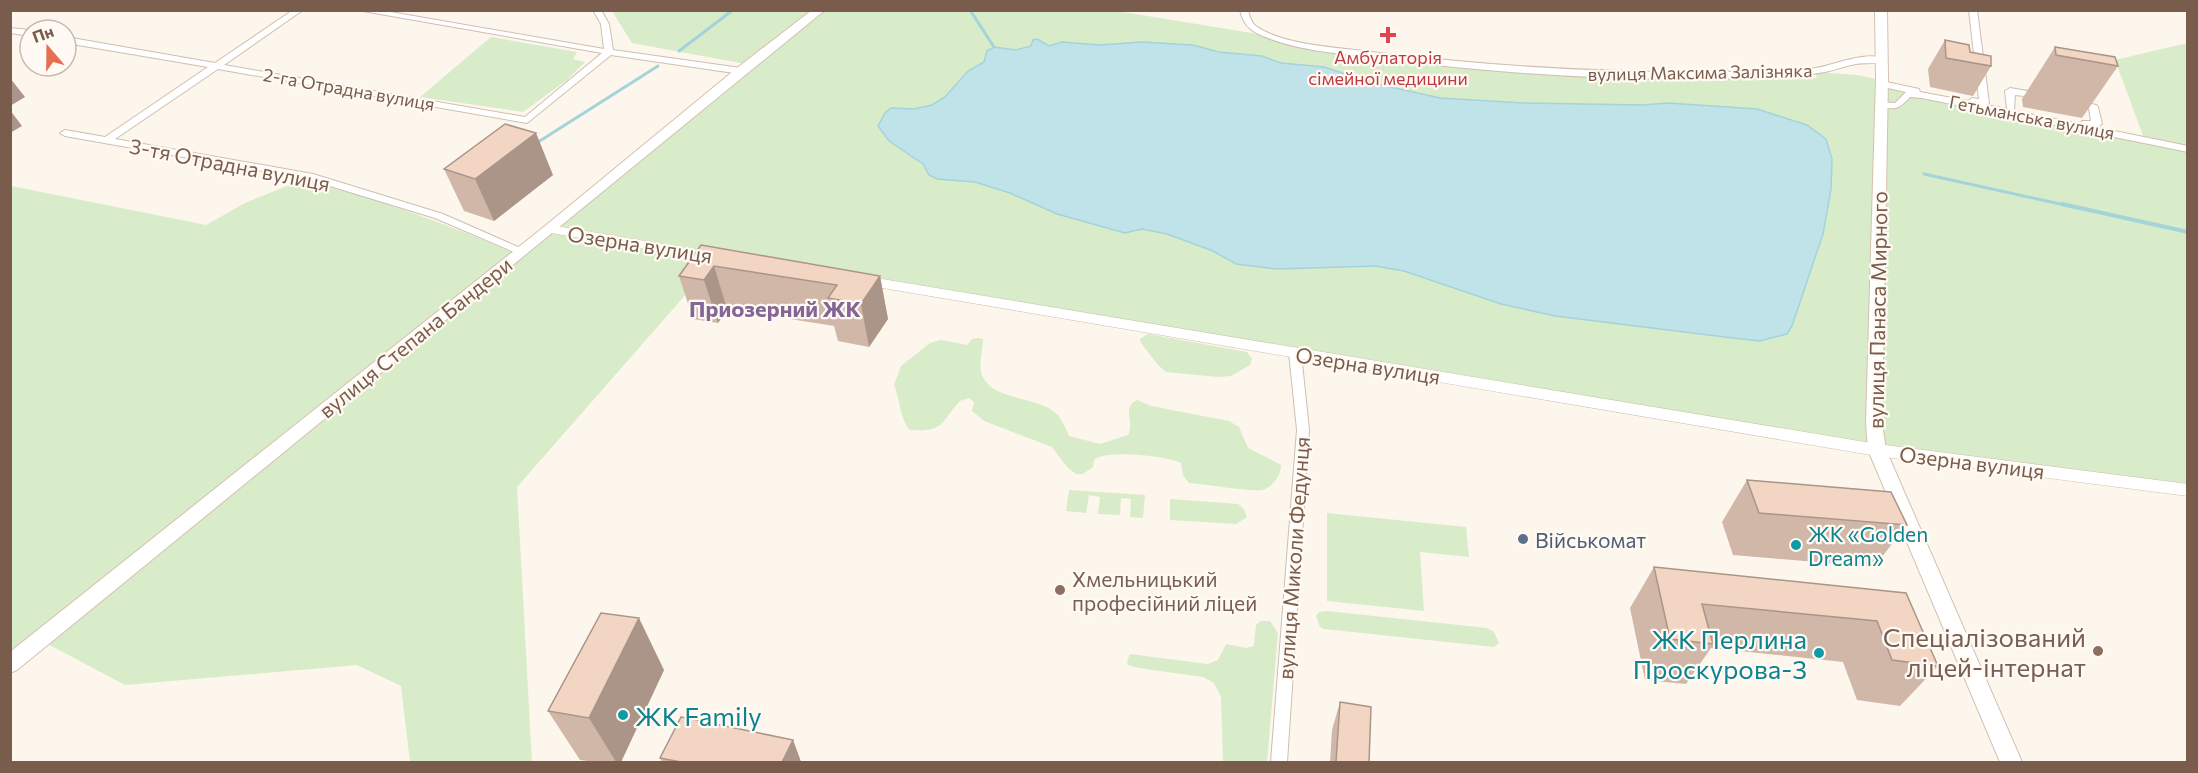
<svg xmlns="http://www.w3.org/2000/svg" width="2198" height="773" font-family="Commissioner,sans-serif">
<style>
.green{fill:#d8ecc9}
.water{fill:#bfe3e8;stroke:#a5d3da;stroke-width:1.5}
.lines{fill:none;stroke-linecap:round;stroke-linejoin:round}
.stream-far1{stroke:#a5d3da;stroke-width:3}
.stream{stroke:#a5d3da;stroke-width:4}
.minor-casing{stroke:#d1beb0;stroke-width:2}
.tertiary-casing{stroke:#d1beb0;stroke-width:1}
.secondary-casing{stroke:#d6c0b0;stroke-width:2}
.minor{fill:#fff;fill-rule:evenodd}
.tertiary{fill:#fff;fill-rule:evenodd}
.secondary{fill:#fff;fill-rule:evenodd}
.wall{fill:#d1b7a8}
.shaded-wall{fill:#aa9588}
.building{fill:#f3d5c3;stroke:#aa9588;stroke-width:1.5}
.health-dot{fill:#e0444e;stroke:#fffaf3;stroke-width:2}
.service-dot{fill:#5c6f8a;stroke:#fffaf3;stroke-width:2}
.culture-dot{fill:#0f9aa8;stroke:#fffaf3;stroke-width:2}
.education-dot{fill:#8d6e63;stroke:#fffaf3;stroke-width:2}
.labels{text-anchor:middle;dominant-baseline:central;stroke-width:4.5;stroke-linejoin:round;paint-order:stroke}
.far-health-label{font-size:18px;fill:#be3a42;stroke:#fffaf3}
.far-street-label{font-size:18px;fill:#7a5c4d;stroke:#fffaf3}
.street-label{font-size:21px;fill:#7a5c4d;stroke:#fffaf3}
.culture-label{font-size:21px;fill:#0d838f;stroke:#fffaf3;text-anchor:start}
.service-label{font-size:21px;fill:#4e5e75;stroke:#fffaf3;text-anchor:start}
.education-label{font-size:21px;fill:#785e54;stroke:#fffaf3;text-anchor:start}
.neighbourhood-label{font-size:22px;font-weight:bold;fill:#846695;stroke:#fffaf3}
.near-education-label{font-size:26px;fill:#785e54;stroke:#fffaf3;text-anchor:end}
.near-culture-label{font-size:26px;fill:#0d838f;stroke:#fffaf3;text-anchor:end}
</style>
<rect width="100%" height="100%" fill="#fdf6ec"/>
<g class="green">
<polygon points="612,11 815,11 746,64 632,43"/>
<polygon points="824,11 1117,11 1258,34 1295,45 1459,68 1601,78 1817,78 1815,72 1857,75 1876,79 1867,422 1870,444 558,227"/>
<polygon points="491,37 577,52 573,59 585,62 567,80 523,112 420,97"/>
<polygon points="2187,43 2187,485 1883,446 1881,425 1887,88 2145,141 2115,60"/>
<path d="M302,180C376,198 445,223 514,253L11,657V186L206,225L245,203Z"/>
<polygon points="551,233 716,260 517,487 532,762 410,762 401,686 357,665 125,685 42,641"/>
<polygon points="1148,334 1247,352 1252,359 1250,365 1231,376 1218,377 1166,372 1158,365 1141,343 1140,339"/>
<path d="M978,338L983,339C983,349 979,361 981,372C990,403 1038,394 1058,415C1062,420 1066,429 1069,436L1100,444L1128,435C1135,422 1121,407 1137,400L1151,406L1229,421L1239,427L1248,448L1281,465C1281,475 1273,487 1262,490C1251,492 1204,484 1189,483L1183,475L1181,463C1166,456 1107,449 1094,460L1093,467L1083,474H1076L1067,467L1052,447L984,421L972,411L974,402L969,398L960,401C940,422 946,432 910,430C900,419 900,399 894,385L901,366L930,343L941,340L967,345L972,339Z"/>
<polygon points="1069,490 1145,495 1143,518 1130,517 1131,499 1121,498 1120,515 1098,514 1100,497 1089,495 1086,513 1066,511"/>
<polygon points="1170,499 1238,504 1244,509 1247,517 1236,524 1170,520"/>
<polygon points="1327,513 1466,527 1469,557 1420,552 1424,611 1327,601"/>
<polygon points="1327,611 1487,628 1494,632 1499,643 1494,647 1324,629 1320,627 1316,616 1319,612"/>
<polygon points="1261,621 1270,621 1278,633 1267,762 1223,762 1221,697 1214,683 1203,677 1139,668 1128,665 1127,661 1130,654 1208,664 1218,660 1226,644 1246,648 1254,646 1256,625"/>
</g>
<polygon class="water" points="1037,39 1049,46 1062,42 1100,45 1142,42 1193,45 1219,52 1262,56 1281,63 1324,67 1373,83 1440,98 1523,103 1643,105 1668,103 1757,109 1807,125 1826,139 1832,159 1831,189 1823,234 1792,326 1787,334 1760,341 1741,339 1555,316 1501,304 1404,271 1375,266 1277,269 1236,264 1213,251 1167,234 1142,229 1125,233 1057,214 1010,193 975,182 937,179 929,175 923,164 889,141 878,126 885,113 891,108 914,109 932,105 945,97 968,71 984,62 987,51 994,47 1016,50 1031,46 1033,40"/>
<g class="lines">
<g class="stream-far1">
<polyline points="970,10 994,47"/>
<polyline points="679,51 733,10"/>
<polyline points="535,144 658,66"/>
<polyline points="1924,174 2069,206"/>
</g>
<polyline class="stream" points="2062,204 2188,232"/>
<defs>
<g id="minor">
<polygon points="293,10 303,10 224,65 525,117 602,53 357,10 379,10 604,49 601,24 593,10 601,10 609,24 613,50 741,68 745,71 741,74 611,55 527,123 218,69 115,139 313,174 443,214 525,250 526,252 525,254 521,255 435,218 307,179 65,136 60,133 65,130 105,137 208,67 66,43 66,37 215,63"/>
<path d="M1240,10H1248C1250,17 1251,22 1256,26C1284,46 1338,47 1371,52C1505,68 1631,75 1766,71C1783,70 1799,70 1816,68C1834,65 1871,49 1886,60C1879,65 1865,62 1856,64C1845,66 1835,70 1825,72C1781,80 1728,78 1684,79C1586,79 1489,72 1393,60C1350,54 1302,53 1263,36C1250,31 1243,24 1240,10Z"/>
<path d="M1969,10H1977L1989,103L1986,105L2007,109L2005,91L2010,88L2039,93L2042,94V98L2015,95L2014,111L2081,124L2082,121H2091L2089,109L2069,103L2074,100L2096,105L2098,107L2102,124L2097,127L2090,126L2188,146V152L1922,98L1910,97C1898,110 1895,110 1878,106V102L1895,103L1906,92L1879,86V82L1882,81L1919,89L1920,92L1968,101L1972,98L1979,99Z"/>
<polygon points="10,28 30,30 30,36 10,33"/>
<polygon points="1295,349 1301,353 1309,430 1287,762 1271,762 1297,430 1289,353"/>
</g>
<g id="tertiary">
<polygon points="550,225 716,253 723,257 716,261 545,232 543,229"/>
<polygon points="864,276 1877,444 2188,484 2188,496 1877,456 859,284 857,281"/>
</g>
<g id="secondary">
<polygon points="812,10 825,10 17,670 10,673 10,652 545,226 737,68"/>
<polygon points="1875,10 1887,10 1888,78 1882,423 1886,450 2022,762 2000,762 1868,450 1866,423 1876,78"/>
</g>
</defs>
<use href="#minor" class="minor-casing"/>
<use href="#tertiary" class="tertiary-casing"/>
<use href="#secondary" class="secondary-casing"/>
<use href="#minor" class="minor"/>
<use href="#tertiary" class="tertiary"/>
<use href="#secondary" class="secondary"/>
</g>
<g class="wall">
<polygon points="1945,40 1970,52 1991,66 1973,96 1930,87 1928,69"/>
<polygon points="2055,47 2118,66 2082,118 2023,107 2022,99"/>
<polygon points="444,169 553,175 494,221 464,211"/>
<polygon points="701,245 880,276 888,319 869,347 838,341 834,326 727,309 718,323 693,319 679,276"/>
<polygon points="1747,480 1907,525 1874,567 1733,555 1722,522"/>
<polygon points="1654,567 1906,593 1938,666 1900,706 1857,700 1843,662 1711,648 1686,684 1645,680 1630,608"/>
<polygon points="664,670 621,762 596,762 580,760 548,711"/>
<polygon points="1340,702 1369,762 1330,762 1332,730"/>
<polygon points="793,740 801,762 662,762 660,758"/>
</g>
<g class="shaded-wall">
<polygon points="10,78 25,97 10,106"/>
<polygon points="10,110 22,126 10,133"/>
<polygon points="536,133 553,175 494,221 475,179"/>
<polygon points="714,266 727,309 718,323 704,280"/>
<polygon points="880,276 888,319 869,347 861,304"/>
<polygon points="639,618 664,670 621,762 616,762 589,718"/>
<polygon points="793,740 801,762 782,762"/>
</g>
<g class="building">
<polygon points="1945,40 1969,45 1970,52 1991,56 1991,66 1946,58"/>
<polygon points="2055,47 2115,57 2118,66 2056,55"/>
<polygon points="505,124 536,133 475,179 444,169"/>
<polygon points="701,245 880,276 861,304 828,298 837,285 714,266 704,280 679,276"/>
<polygon points="1747,480 1891,492 1907,525 1759,513"/>
<polygon points="1654,567 1906,593 1938,666 1892,660 1877,621 1702,604 1713,644 1670,639"/>
<polygon points="601,613 639,618 589,718 548,711"/>
<polygon points="1340,702 1371,707 1369,762 1336,762"/>
<polygon points="681,717 793,740 782,762 681,762 660,758"/>
</g>
<path class="health-dot" d="M1385 26h6v6h6v6h-6v6h-6v-6h-6v-6h6z"/>
<circle class="service-dot" cx="1523" cy="539" r="6"/>
<g class="culture-dot">
<circle cx="1796" cy="545" r="6"/>
<circle cx="1819" cy="653" r="6"/>
<circle cx="623" cy="715" r="6"/>
</g>
<g class="education-dot">
<circle cx="1060" cy="590" r="6"/>
<circle cx="2098" cy="651" r="6"/>
</g>
<g class="labels">
<g class="far-health-label">
<text x="1388" y="57">Амбулаторія<tspan x="1388" dy="21">сімейної медицини</tspan></text>
</g>
<g class="far-street-label">
<text transform="translate(1700 72) rotate(-1)">вулиця Максима Залізняка</text>
<text transform="translate(349 89) rotate(10)">2-га Отрадна вулиця</text>
<text transform="translate(2032 117) rotate(11)">Гетьманська вулиця</text>
</g>
<g class="street-label">
<text transform="translate(230 164) rotate(11)">3-тя Отрадна вулиця</text>
<text transform="translate(640 244) rotate(9)">Озерна вулиця</text>
<text transform="translate(1877 310) rotate(-89)">вулиця Панаса Мирного</text>
<text transform="translate(415 337) rotate(-39)">вулиця Степана Бандери</text>
<text transform="translate(1368 365) rotate(9)">Озерна вулиця</text>
<text transform="translate(1972 462) rotate(7)">Озерна вулиця</text>
<text transform="translate(1293 558) rotate(-86)">вулиця Миколи Федунця</text>
</g>
<g class="culture-label">
<text x="1808" y="533">ЖК «Golden<tspan x="1808" dy="24">Dream»</tspan></text>
</g>
<g class="service-label">
<text x="1535" y="539">Військомат</text>
</g>
<g class="education-label">
<text x="1072" y="578">Хмельницький<tspan x="1072" dy="24">професійний ліцей</tspan></text>
</g>
<g class="neighbourhood-label">
<text x="775" y="308">Приозерний ЖК</text>
</g>
<g class="near-education-label">
<text x="2086" y="636">Спеціалізований<tspan x="2086" dy="30">ліцей-інтернат</tspan></text>
</g>
<g class="near-culture-label">
<text x="1807" y="638">ЖК Перлина<tspan x="1807" dy="30">Проскурова-3</tspan></text>
<text x="635" y="715" text-anchor="start">ЖК Family</text>
</g>
</g>
<rect width="2198" height="773" fill="none" stroke="#7a5c4d" stroke-width="24"/>
<g transform="translate(48 48) rotate(340)"><circle r="28" fill="#fffaf3" stroke="#cabbb1" stroke-width="1.5"/>
<path d="M0-4.5L10 22L0 15L-10 22Z" fill="#e76f51"/>
<text y="-9" font-size="16" font-weight="bold" text-anchor="middle" fill="#7a5c4d">Пн</text>
</g>
</svg>
